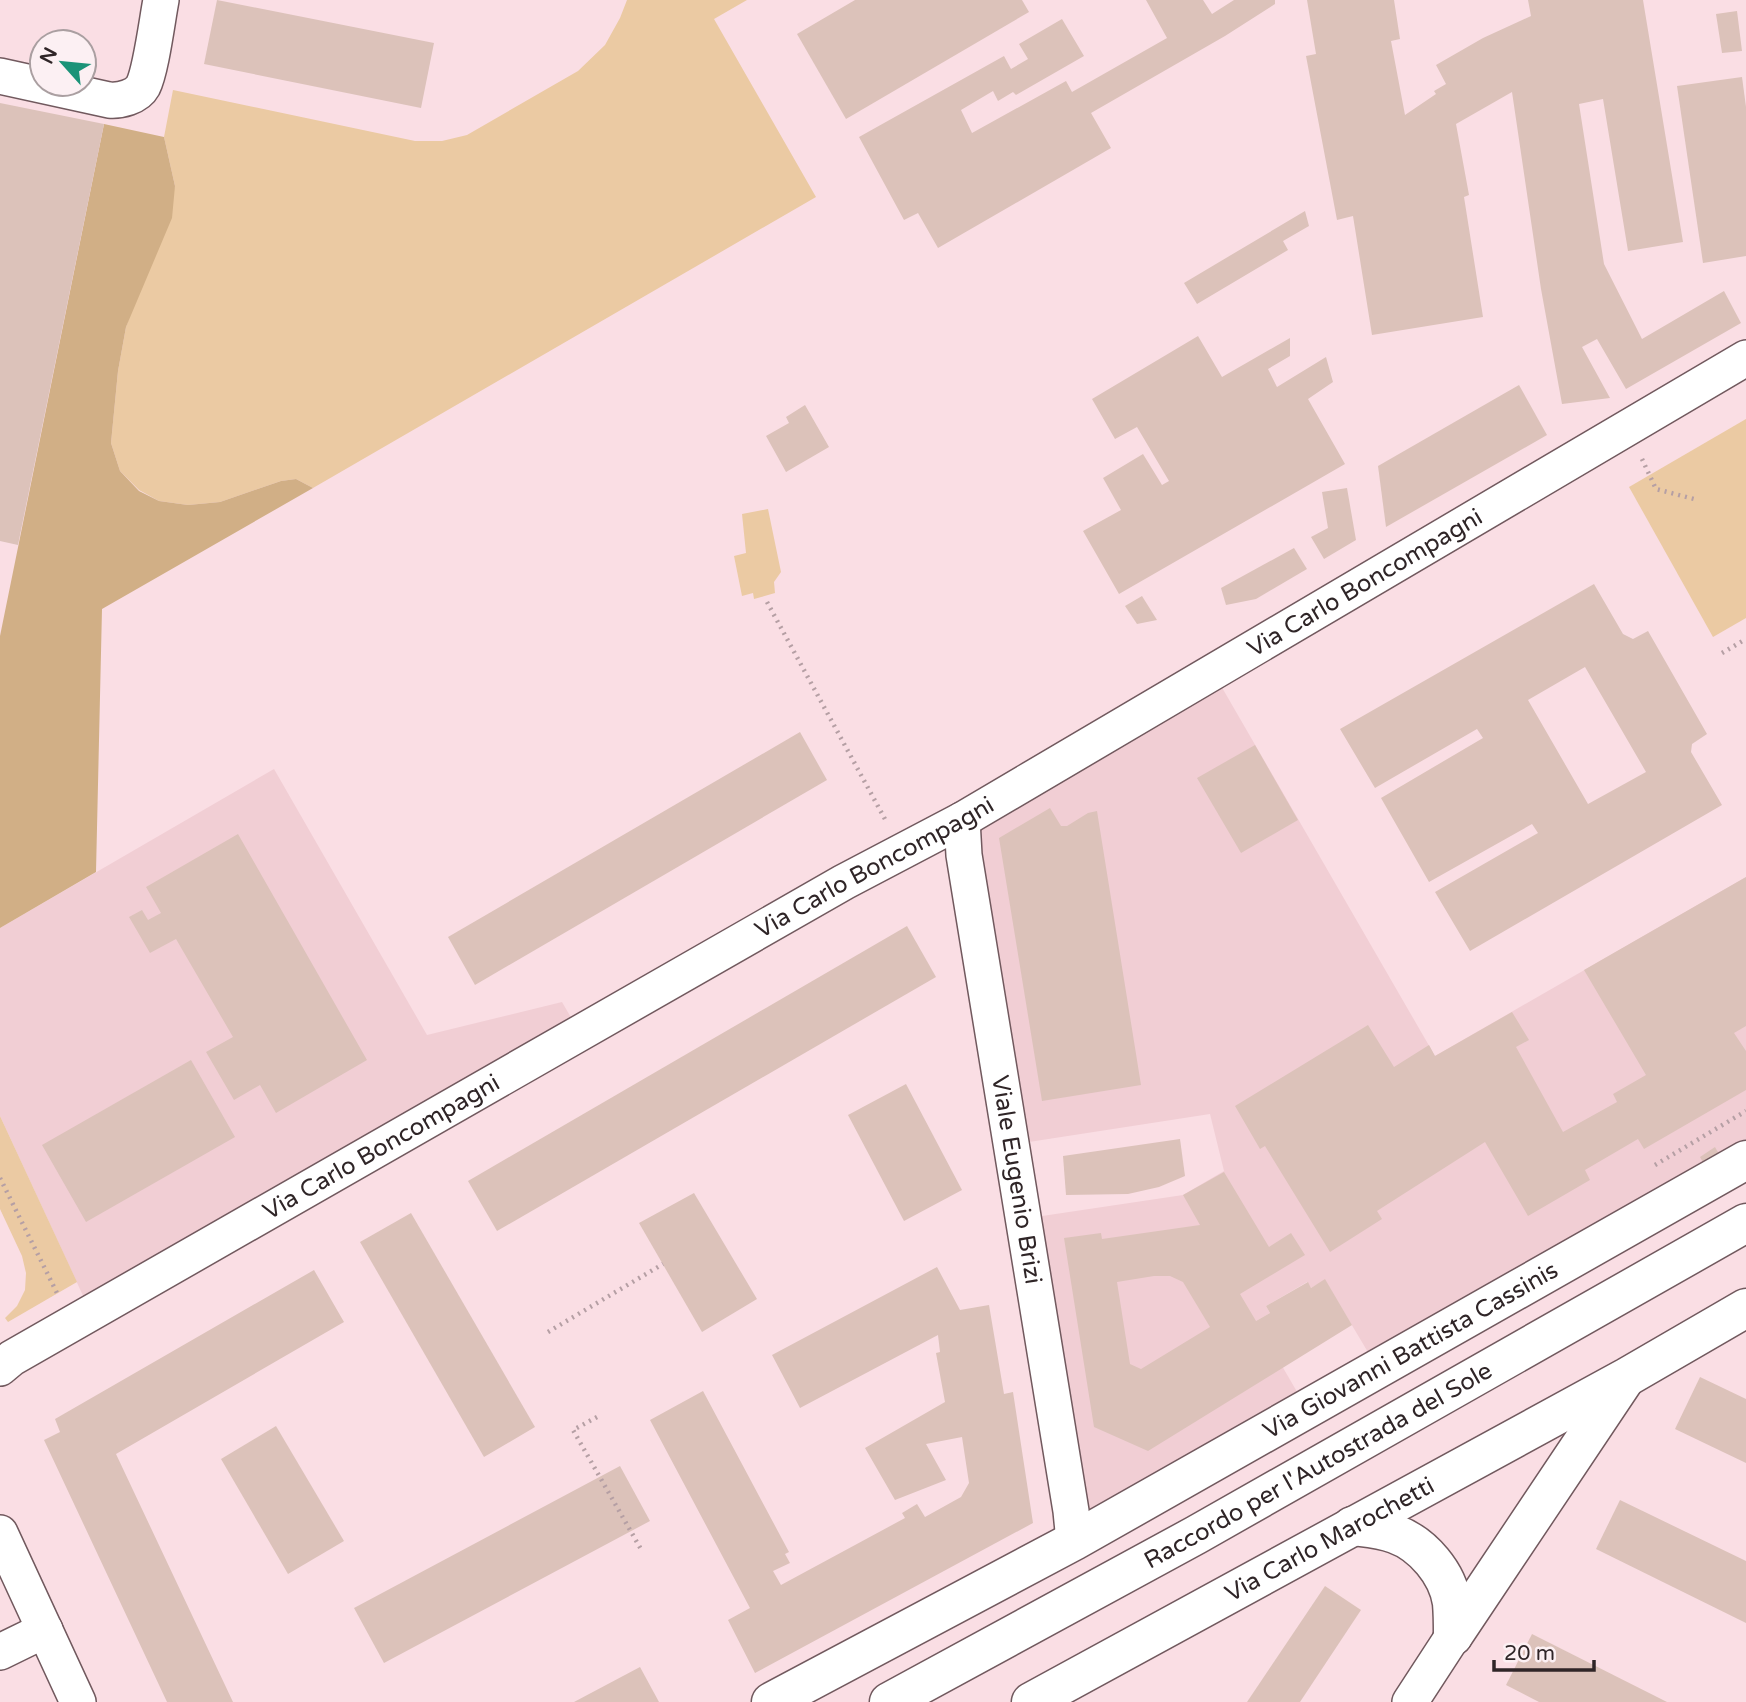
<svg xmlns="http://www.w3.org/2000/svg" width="1746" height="1702" font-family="'Varela Round',sans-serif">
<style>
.built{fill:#f1ced4}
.green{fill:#ebcaa3}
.forest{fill:#d1af86}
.building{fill:#dcc2ba;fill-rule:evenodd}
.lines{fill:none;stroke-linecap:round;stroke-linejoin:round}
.minor-casing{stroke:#71595e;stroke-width:38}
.major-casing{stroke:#71595e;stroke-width:41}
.highway-casing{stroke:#71595e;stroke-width:41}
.path{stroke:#b59fa4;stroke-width:4.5;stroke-dasharray:2 5;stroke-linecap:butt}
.minor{stroke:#fff;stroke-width:35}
.major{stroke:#fff;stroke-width:38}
.highway{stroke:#fff;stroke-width:38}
.labels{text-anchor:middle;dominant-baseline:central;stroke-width:6;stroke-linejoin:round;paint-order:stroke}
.street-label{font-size:24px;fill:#2f2527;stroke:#fcf0f3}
</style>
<rect width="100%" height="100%" fill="#fadee4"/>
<g class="built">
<polygon points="1213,672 1435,1056 1746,877 1746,1160 1378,1369 1325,1280 1311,1288 1307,1282 1266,1306 1270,1313 1256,1321 1307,1409 1074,1541 1022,1219 1183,1195 1224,1171 1210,1114 1010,1145 963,839"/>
<polygon points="274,769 427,1035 562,1002 580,1033 91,1313 0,1116 0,928"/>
</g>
<g class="green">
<polygon points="627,0 747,0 714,19 816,197 313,488 296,479 281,481 220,502 188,505 159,501 139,490 120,471 111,443 118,371 126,327 175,186 164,137 173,90 415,141 442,141 467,135 578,71 605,45 620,18"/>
<polygon points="1746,419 1746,618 1713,637 1629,487"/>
<polygon points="768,509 781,572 774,582 775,593 754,599 753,593 742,596 734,556 746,553 742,514"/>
<polygon points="0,1116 77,1282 8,1322 5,1318 17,1306 25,1290 26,1273 22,1256 0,1209"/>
</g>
<polygon class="forest" points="104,124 164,137 175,186 172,218 126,327 118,371 111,443 120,471 139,491 159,501 188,505 220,502 281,481 296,479 313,488 102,609 96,872 0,928 0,636"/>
<g class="building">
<polygon points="217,0 434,43 421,108 204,64"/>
<polygon points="855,0 1022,0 1029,12 846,119 797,34"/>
<polygon points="1146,0 1203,0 1212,14 1234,0 1275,0 1275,4 1225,36 1091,113 1111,148 938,248 918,213 904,220 859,137 1004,56 1011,69 1028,59 1019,44 1062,19 1084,56 1016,95 1013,92 998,101 993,91 961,110 972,133 1066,81 1072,92 1167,38"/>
<polygon points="1307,0 1394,0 1400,39 1391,41 1405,115 1436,94 1434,91 1446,84 1436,65 1483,38 1531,16 1528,0 1643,0 1683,242 1628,251 1603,99 1579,104 1604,264 1642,339 1724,291 1741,323 1626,389 1597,339 1582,347 1610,398 1562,404 1541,289 1512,92 1456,124 1469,195 1464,197 1483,317 1372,335 1353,216 1337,220 1306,56 1316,54"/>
<polygon points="1737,11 1742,51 1722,53 1716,14"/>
<polygon points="1742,77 1746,107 1746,256 1703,263 1677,86"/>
<polygon points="0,103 104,124 18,545 0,541"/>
<polygon points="1305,211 1309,226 1283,241 1288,250 1197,304 1184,283"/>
<polygon points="1198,336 1222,377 1290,338 1290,356 1268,369 1277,387 1326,357 1333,382 1308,399 1345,464 1119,594 1083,531 1121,510 1103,478 1143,454 1162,485 1169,481 1137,427 1115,439 1092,399"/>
<polygon points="1519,385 1547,435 1386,527 1378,466"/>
<polygon points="805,405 829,447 786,472 766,436 789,423 786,417"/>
<polygon points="1347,488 1356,540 1324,559 1311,537 1328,528 1322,492"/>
<polygon points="1294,548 1307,569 1256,599 1226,605 1221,588"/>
<path d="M1594,584L1623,634L1633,639L1648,631L1707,734L1692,744L1691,752L1722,805L1470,951L1435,892L1538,833L1532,824L1429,882L1381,798L1483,738L1477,729L1375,788L1340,729ZM1585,667L1646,772L1588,804L1528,700Z"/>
<polygon points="1142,596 1157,620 1137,624 1125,606"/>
<polygon points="800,732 827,780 475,985 448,937"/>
<polygon points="1255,745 1298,820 1241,853 1197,778"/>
<polygon points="1050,808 1061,826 1067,826 1088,813 1097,811 1141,1085 1042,1101 999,838"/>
<polygon points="238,834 367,1060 276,1113 260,1085 234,1100 206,1052 233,1037 176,939 150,953 129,917 142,910 148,920 161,913 146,887"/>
<polygon points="1746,877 1746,1026 1734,1033 1746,1051 1746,1090 1644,1149 1638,1139 1585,1170 1590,1180 1528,1216 1485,1142 1380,1209 1377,1211 1382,1219 1330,1252 1265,1146 1260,1149 1235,1106 1368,1025 1394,1067 1429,1045 1435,1056 1512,1012 1529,1040 1516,1047 1563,1132 1617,1102 1613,1094 1646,1075 1584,970"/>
<polygon points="907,926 936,977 497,1231 468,1181"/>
<polygon points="191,1060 235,1137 86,1222 42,1145"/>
<polygon points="906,1084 962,1190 904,1221 848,1115"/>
<polygon points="1180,1139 1185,1176 1159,1187 1128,1194 1066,1195 1063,1156"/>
<polygon points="1715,1147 1719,1154 1704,1164 1700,1157"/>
<path d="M1224,1172L1269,1247L1291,1233L1305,1255L1240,1294L1256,1321L1270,1313L1266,1306L1308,1282L1311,1288L1325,1279L1352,1325L1148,1451L1094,1427L1064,1238L1101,1233L1102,1239L1200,1225L1183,1195ZM1154,1276H1170L1183,1282L1210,1327L1141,1369L1130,1364L1117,1282Z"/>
<polygon points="694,1193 757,1299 702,1332 639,1223"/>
<polygon points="411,1213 535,1427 484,1457 360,1242"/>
<polygon points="937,1267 960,1310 989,1305 1004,1394 1013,1392 1033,1523 755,1673 728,1620 750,1608 650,1420 703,1391 789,1552 785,1554 790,1563 773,1571 781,1585 905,1518 902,1513 917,1504 925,1517 961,1497 969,1483 962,1437 926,1444 946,1480 895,1500 865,1448 945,1402 936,1353 940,1352 938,1335 800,1408 772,1355"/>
<polygon points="314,1270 344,1322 116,1454 233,1702 167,1702 44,1440 60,1432 55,1419"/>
<polygon points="1700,1377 1746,1399 1746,1463 1675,1429"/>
<polygon points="276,1426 344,1541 288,1574 221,1459"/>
<polygon points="620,1466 650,1521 384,1663 354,1608"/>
<polygon points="1620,1500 1746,1561 1746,1623 1596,1549"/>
<polygon points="1325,1586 1361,1610 1300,1702 1247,1702"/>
<polygon points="1532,1634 1667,1702 1539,1702 1506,1685"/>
<polygon points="640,1667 659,1702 574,1702"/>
</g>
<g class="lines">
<defs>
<g id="minor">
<path d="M0,76L109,100C120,101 137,97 143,86C151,70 157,21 161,0"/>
<path id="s1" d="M962,820L964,855L1071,1511L1074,1541"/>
<path id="s2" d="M0,1368L12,1358L844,882L962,820L1746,358"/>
<polyline points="0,1533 78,1702"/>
<polyline points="0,1652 45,1630"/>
<polyline points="1410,1702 1453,1636"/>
</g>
<g id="major">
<path id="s3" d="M771,1702L1074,1541L1746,1160"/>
</g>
<g id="highway">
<path d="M1352,1526C1367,1528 1381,1529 1395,1534C1423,1544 1448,1574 1452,1603C1453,1614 1453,1625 1453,1636"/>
<polyline points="1453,1636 1623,1382"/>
<path id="s4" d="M889,1702L1196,1535L1746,1223"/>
<path id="s5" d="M1031,1702L1627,1377L1746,1308"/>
</g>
</defs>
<use href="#minor" class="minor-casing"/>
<use href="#major" class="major-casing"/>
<use href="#highway" class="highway-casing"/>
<g class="path">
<polyline points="1642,459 1656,489 1694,499"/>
<polyline points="767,602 886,821"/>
<polyline points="1722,653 1746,639"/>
<polyline points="1655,1165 1746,1111"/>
<polyline points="0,1178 57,1293"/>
<polyline points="548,1332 663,1264"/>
<polyline points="597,1417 573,1430 642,1551"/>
</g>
<use href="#minor" class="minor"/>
<use href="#major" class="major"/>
<use href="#highway" class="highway"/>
</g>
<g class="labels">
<g class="street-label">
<text stroke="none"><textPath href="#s2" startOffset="1575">Via Carlo Boncompagni</textPath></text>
<text stroke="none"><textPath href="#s2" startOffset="1008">Via Carlo Boncompagni</textPath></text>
<text stroke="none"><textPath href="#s2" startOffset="441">Via Carlo Boncompagni</textPath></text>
<text stroke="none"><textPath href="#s1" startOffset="364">Viale Eugenio Brizi</textPath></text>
<text stroke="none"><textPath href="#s3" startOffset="730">Via Giovanni Battista Cassinis</textPath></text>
<text stroke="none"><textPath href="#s4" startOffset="490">Raccordo per l'Autostrada del Sole</textPath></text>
<text stroke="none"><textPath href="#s5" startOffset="340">Via Carlo Marochetti</textPath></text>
</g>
</g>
<g transform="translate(63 63) rotate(297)"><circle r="33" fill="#fcf0f3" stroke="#aa9fa1" stroke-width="2"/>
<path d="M0-5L12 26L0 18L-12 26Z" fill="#1b9378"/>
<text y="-10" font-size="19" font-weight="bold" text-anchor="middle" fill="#2f2527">N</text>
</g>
<path d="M1494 1660v10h100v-10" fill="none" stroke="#2f2527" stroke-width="3.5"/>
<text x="1504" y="1660" font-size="21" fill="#2f2527" stroke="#fcf0f3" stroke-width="5" paint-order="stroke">20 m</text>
</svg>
